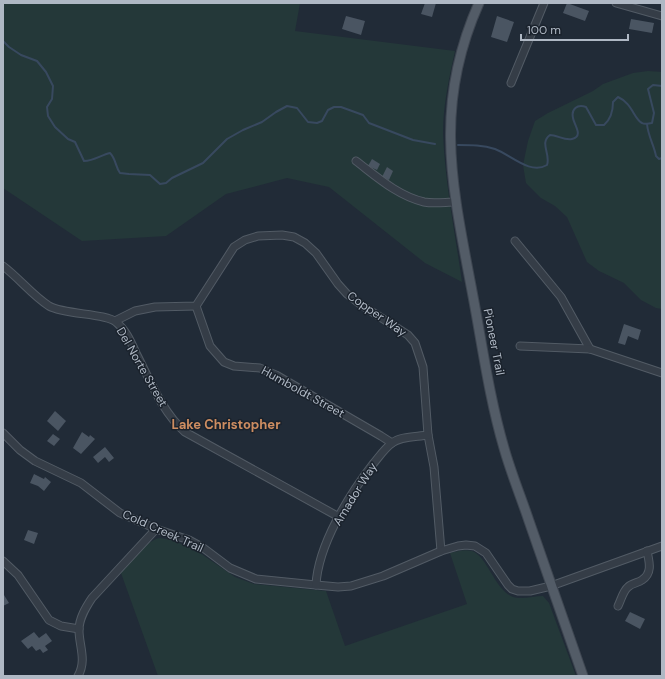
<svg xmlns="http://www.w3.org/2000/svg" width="665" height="679" font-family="'DM Sans',sans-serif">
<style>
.green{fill:#243839}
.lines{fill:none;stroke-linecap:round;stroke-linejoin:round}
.stream{stroke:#38495f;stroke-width:2}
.building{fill:#4a5562}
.minor-casing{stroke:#525b65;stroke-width:9}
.major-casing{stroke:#3e4651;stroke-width:11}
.minor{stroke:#353d47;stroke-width:7}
.major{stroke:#535c67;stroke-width:9}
.labels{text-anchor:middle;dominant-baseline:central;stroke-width:3;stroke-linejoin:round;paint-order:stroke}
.street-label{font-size:12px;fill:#afb8c4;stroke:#1a222c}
.neighbourhood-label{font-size:13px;font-weight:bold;fill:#cd8d61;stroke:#1a222c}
</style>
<rect width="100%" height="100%" fill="#212b37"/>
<g class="green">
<path d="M3,3H300L295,31L455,51C449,78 443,106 443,133C445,183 455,233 462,282L425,263L329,187L287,178L226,194L166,236L82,241L3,188Z"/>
<polygon points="648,71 662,72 662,309 656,308 641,300 624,283 599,271 587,262 567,217 555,206 541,198 526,183 523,165 528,141 535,121 548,113 593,91 603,84 633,73"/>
<path d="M159,538L172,540L197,551L235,577L254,584L326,591L345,646L467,604L450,553C457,551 465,549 472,551C488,557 494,589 513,597C522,600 534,596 543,596L549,603L576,676H158L121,573C132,561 143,543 159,538Z"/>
</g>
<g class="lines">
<g class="stream">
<path d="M3,41L9,47L21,55L37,61L46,72L53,86L52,99L47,107L48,116L55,127L68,139L75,142L84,161C94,161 101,155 110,153C116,159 115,166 120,173L129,174L150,175L160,184L166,183L172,178L203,163L227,139L243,130L262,122L276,112L287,106L297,108L308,122L317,123L322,121L328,110L334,107H341L363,115L369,123L413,140L435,144"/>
<path d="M647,124C648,136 654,145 656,156L659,159L662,158"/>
<path d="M458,145C471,145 483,145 495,149C511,155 530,175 547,165C551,154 539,143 550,135C557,135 565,141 572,139C584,136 574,125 573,118C571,109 577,104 586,107L596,125H604C611,119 613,111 613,102L618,97C632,103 634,119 642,123C645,125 649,123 652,123L654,113L648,89L653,85L662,86"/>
</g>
</g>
<g class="building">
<polygon points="425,3 436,3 432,17 421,14"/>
<polygon points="567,3 589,11 585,21 563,13"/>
<polygon points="346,16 365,21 361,35 342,29"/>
<polygon points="497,16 514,22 507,42 491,37"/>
<polygon points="631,19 654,23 652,33 629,29"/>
<polygon points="372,159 380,164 377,170 368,166"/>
<polygon points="387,167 393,171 389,180 382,177"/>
<polygon points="624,324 641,330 638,340 628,336 625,345 618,343"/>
<polygon points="55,411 66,421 58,431 47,421"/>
<polygon points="82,432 89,437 90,435 95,439 81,454 73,448"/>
<polygon points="53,434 60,439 54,446 47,441"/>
<polygon points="105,447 114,458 109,462 105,457 98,463 93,457"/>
<polygon points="34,474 44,479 45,477 51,482 44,491 38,486 30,483"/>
<polygon points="28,530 38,533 34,544 24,540"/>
<polygon points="4,595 9,603 3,606 3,596"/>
<polygon points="630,612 645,619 640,629 625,621"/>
<polygon points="34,632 39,638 46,633 52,641 45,646 48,650 43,653 40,649 36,651 32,646 28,649 21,641"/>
</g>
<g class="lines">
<defs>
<g id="minor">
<polyline points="616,3 662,16"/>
<polyline points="511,83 544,3"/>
<path d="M356,161C377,177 398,196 424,202C434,204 446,202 455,202"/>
<polyline points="515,241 561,297 590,349"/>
<path d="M3,266C19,278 32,295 49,306C65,315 105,313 116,322C126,330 131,342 136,353C150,380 162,412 185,432L339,517"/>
<polyline points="196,306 210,346 224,362 234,366 260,368 276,375 381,436 392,443"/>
<polyline points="115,321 135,311 155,307 196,306 234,247 245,240 258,236 282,235 294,237 305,243 316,253 338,284 347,294 360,304 408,335 415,343 423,367 428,435 434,467 441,551"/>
<polyline points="520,346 590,349 662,373"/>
<polyline points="3,433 20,450 35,461 81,483 120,513 156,529 189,540 202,547 230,568 256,579 316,585 338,587 351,586 383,576 441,551 458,546 466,545 475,546 486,553 508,585 512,589 518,591 530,591 551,586 662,546"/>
<polyline points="3,561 18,575 49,620 61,626 79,629"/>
<path d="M316,585C318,545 349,495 373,464C379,457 384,449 392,443C401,436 416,437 428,435"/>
<path d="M618,606C621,600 623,591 628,587C632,583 638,583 642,580C653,573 649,561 647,551"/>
<path d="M78,676C87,660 79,646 79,630C79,618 86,607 92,598L156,529"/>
</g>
<path id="major" d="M479,3C433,106 452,185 472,291C482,343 489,397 504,448C511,473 521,497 529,521C547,573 565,624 583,676"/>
</defs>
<use href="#minor" class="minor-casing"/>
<use href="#major" class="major-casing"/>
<use href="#minor" class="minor"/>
<use href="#major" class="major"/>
</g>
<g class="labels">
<g class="street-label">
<text transform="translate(377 314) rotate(35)">Copper Way</text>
<text transform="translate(494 342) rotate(79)">Pioneer Trail</text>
<text transform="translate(142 367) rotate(60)">Del Norte Street</text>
<text transform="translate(303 392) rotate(29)">Humboldt Street</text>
<text transform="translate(355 494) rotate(-58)">Amador Way</text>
<text transform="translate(163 531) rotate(24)">Cold Creek Trail</text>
</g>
<g class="neighbourhood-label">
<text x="226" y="424">Lake Christopher</text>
</g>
</g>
<rect width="665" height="679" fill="none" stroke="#afb8c4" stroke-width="8"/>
<path d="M521 34v6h107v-6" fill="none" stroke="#afb8c4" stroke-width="2"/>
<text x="527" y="34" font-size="12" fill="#afb8c4" stroke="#1a222c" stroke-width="3" paint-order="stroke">100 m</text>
</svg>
